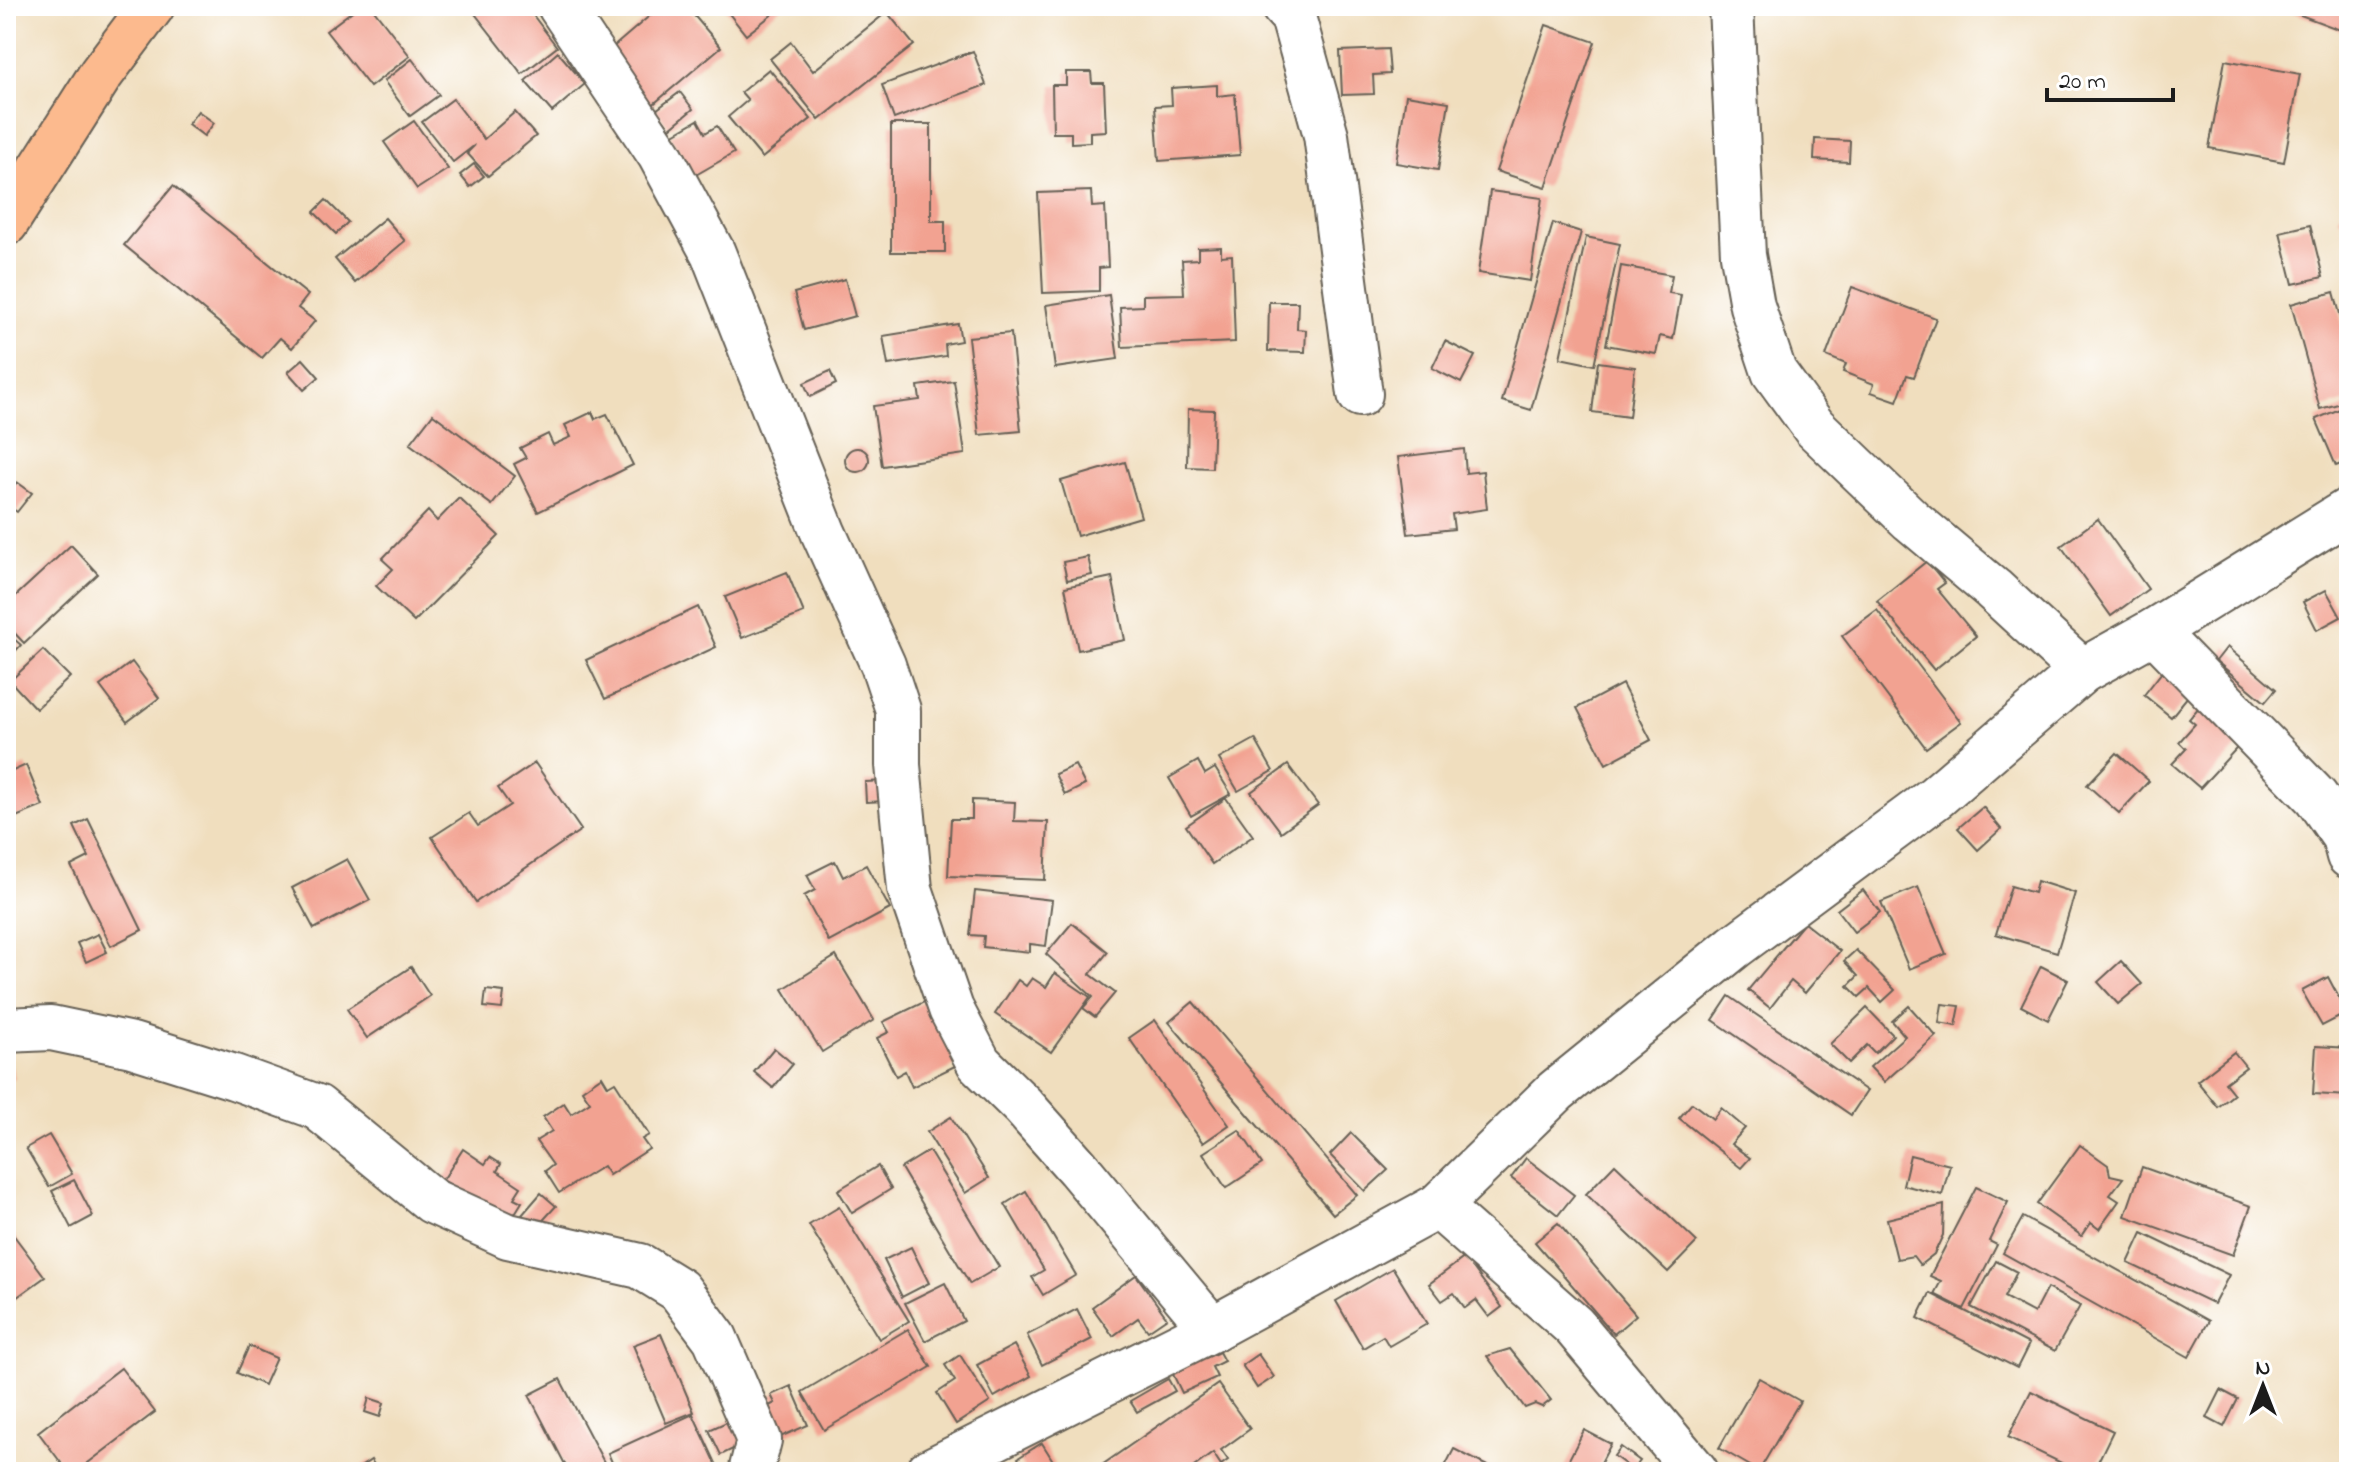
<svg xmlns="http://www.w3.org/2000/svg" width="2355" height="1478" font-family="'Indie Flower',sans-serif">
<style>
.building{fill:#f2a291}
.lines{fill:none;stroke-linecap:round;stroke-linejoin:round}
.minor-casing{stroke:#666055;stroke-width:48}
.trunk-casing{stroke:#666055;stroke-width:48}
.minor{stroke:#fff;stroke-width:44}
.trunk{stroke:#fcba8e;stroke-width:44}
</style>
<rect width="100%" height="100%" fill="#fff"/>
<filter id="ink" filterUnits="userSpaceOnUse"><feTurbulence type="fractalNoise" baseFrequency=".0125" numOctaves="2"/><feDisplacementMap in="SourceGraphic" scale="16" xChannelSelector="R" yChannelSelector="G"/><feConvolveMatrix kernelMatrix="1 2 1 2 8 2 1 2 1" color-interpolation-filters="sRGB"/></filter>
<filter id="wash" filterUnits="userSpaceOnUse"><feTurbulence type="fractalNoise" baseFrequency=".006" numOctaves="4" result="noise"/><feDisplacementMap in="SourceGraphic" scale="32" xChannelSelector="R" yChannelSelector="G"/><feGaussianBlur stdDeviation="1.8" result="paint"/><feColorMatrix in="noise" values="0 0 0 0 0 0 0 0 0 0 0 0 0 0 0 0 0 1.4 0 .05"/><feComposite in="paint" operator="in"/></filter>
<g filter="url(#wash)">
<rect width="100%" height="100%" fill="#f0debe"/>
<g id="blocks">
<g class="building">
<polygon points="359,6 371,6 410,56 370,87 326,31"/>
<polygon points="469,6 526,6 557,47 522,74"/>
<polygon points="661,6 686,6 721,47 650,107 605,54"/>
<polygon points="723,6 783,6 746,35"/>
<polygon points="2289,6 2349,6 2349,15 2343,31 2287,10"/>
<polygon points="887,12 914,45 819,120 770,59 791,42 813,71"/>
<polygon points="1546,25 1595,42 1546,187 1496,171"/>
<polygon points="1388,49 1390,74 1373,75 1374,94 1342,95 1340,51"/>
<polygon points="973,51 986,85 894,119 882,85"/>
<polygon points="558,52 585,84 552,112 525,81"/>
<polygon points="412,59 439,95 410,116 384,81"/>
<polygon points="2225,60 2300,74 2284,162 2209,148"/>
<polygon points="769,69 811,119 762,158 728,117 748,100 741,92"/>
<polygon points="1066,72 1091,72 1092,83 1104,83 1106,131 1090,132 1090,142 1071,143 1071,133 1053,133 1052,85 1066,85"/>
<polygon points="1217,85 1217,96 1235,94 1240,155 1159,161 1155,106 1172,105 1171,88"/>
<polygon points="680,92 693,109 670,128 656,110"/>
<polygon points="1406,95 1449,102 1438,170 1396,163"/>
<polygon points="453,99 484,139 515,112 536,136 488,176 467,153 475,145 453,162 422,122"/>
<polygon points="198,111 214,123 204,136 188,124"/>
<polygon points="698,120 705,133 717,126 734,153 694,176 670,136"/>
<polygon points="414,121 448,169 417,189 384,142"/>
<polygon points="891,124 931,124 931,221 945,221 945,252 891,252"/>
<polygon points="1815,139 1850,141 1849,162 1814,160"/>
<polygon points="474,164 484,176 470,187 460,175"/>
<polygon points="173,186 308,295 298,308 315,321 292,348 280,338 262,358 124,245"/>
<polygon points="1091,191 1092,207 1105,206 1108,267 1099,268 1099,291 1043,293 1038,193"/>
<polygon points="1490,191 1542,198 1530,281 1478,273"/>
<polygon points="326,200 348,222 336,234 314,212"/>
<polygon points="2349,208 2349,230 2338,216"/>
<polygon points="385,218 405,241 355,283 335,259"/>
<polygon points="1553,223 1581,232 1531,410 1502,401"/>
<polygon points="2310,225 2323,277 2293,284 2280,232"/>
<polygon points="1586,237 1620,244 1594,365 1560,358"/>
<polygon points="1221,247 1221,256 1232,255 1235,342 1122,347 1120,307 1143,306 1143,295 1184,294 1182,260 1198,259 1198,248"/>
<polygon points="1621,266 1672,275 1669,293 1681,295 1673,339 1660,336 1656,354 1606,345"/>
<polygon points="845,279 855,316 804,330 794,293"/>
<polygon points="1852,287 1936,318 1914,377 1907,375 1897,401 1871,392 1874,384 1843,372 1846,364 1826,356"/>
<polygon points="2334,292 2349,347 2349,401 2320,409 2291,304"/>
<polygon points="1109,295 1118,359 1055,368 1046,305"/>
<polygon points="1269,302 1298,302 1297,329 1306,330 1305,352 1268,351"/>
<polygon points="958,324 961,341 945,344 946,356 888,365 883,336"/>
<polygon points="1011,333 1021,431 979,435 968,337"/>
<polygon points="1445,341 1475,356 1461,383 1432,368"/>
<polygon points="303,359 319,377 304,390 288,372"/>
<polygon points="1598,362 1635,367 1629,417 1592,412"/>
<polygon points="830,371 836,384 810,397 804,383"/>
<polygon points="954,381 965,454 882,466 873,406 920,400 918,386"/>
<polygon points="2349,405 2349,461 2336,466 2316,419"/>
<polygon points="1188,409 1214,410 1212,468 1187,467"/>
<polygon points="592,412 595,419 607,414 633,465 538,512 514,464 526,458 520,448 548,434 553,445 571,437 565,425"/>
<polygon points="433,414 515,476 492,505 410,444"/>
<circle cx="857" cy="460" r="12"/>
<polygon points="1464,449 1466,473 1483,471 1487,509 1452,514 1454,529 1408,534 1398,457"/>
<polygon points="1125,462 1141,517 1077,536 1061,481"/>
<polygon points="17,482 32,493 17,512 6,504 6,496"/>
<polygon points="459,498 499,536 414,622 376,586 393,569 382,559 428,511 437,521"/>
<polygon points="2098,519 2148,589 2111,616 2061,546"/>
<polygon points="71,545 98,574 24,643 6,624 6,605"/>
<polygon points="1088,557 1092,575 1067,580 1063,562"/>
<polygon points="1927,561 1945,583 1937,589 1976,636 1934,670 1877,601"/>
<polygon points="787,572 804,613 742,638 725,597"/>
<polygon points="1112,577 1125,640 1078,650 1065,587"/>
<polygon points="2326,590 2341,617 2317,630 2303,602"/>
<polygon points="698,607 716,647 605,699 586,660"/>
<polygon points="1877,610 1961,722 1926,748 1842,636"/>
<polygon points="6,632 21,645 6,661"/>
<polygon points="2227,647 2276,689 2265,702 2216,661"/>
<polygon points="43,650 70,677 36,709 10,681"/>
<polygon points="132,662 159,698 127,722 100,686"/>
<polygon points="2162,672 2172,681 2197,685 2171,717 2144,695"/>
<polygon points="1622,684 1651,740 1606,764 1577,708"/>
<polygon points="2204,701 2246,738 2200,788 2172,764 2186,749 2179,742 2195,724 2189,719"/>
<polygon points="1255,739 1273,771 1238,791 1219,759"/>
<polygon points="2117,753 2149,781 2119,813 2087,785"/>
<polygon points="1198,761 1205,774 1215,768 1231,794 1191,816 1169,778"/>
<polygon points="535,763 581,830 476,902 432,837 469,813 478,826 510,805 498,788"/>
<polygon points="26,765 43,806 6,821 6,774"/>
<polygon points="1075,765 1085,785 1065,795 1055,774"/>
<polygon points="1288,765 1318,805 1281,832 1251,792"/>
<polygon points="886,781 887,801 866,802 865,782"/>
<polygon points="1226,798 1253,836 1212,864 1186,826"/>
<polygon points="972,800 1015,802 1014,821 1048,822 1045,880 948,876 951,819 972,819"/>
<polygon points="1983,807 2001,829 1978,850 1958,828"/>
<polygon points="88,819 142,930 111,946 71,866 89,857 74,826"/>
<polygon points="347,859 370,900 314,929 292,888"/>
<polygon points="835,861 843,877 866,865 890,909 829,942 804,896 815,890 807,875"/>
<polygon points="2037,881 2075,893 2057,952 1996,934 2011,886 2034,893"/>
<polygon points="1918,887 1946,954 1909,969 1881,902"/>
<polygon points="1863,890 1880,912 1854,932 1837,910"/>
<polygon points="975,891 1052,900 1046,946 1030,944 1030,952 983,947 984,936 970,935"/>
<polygon points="1072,923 1108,952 1090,974 1115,993 1095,1017 1083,1008 1093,997 1046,954"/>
<polygon points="1804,923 1840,951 1805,993 1791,981 1770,1008 1748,990"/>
<polygon points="98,934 107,952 86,962 77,943"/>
<polygon points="1856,950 1895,990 1882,1002 1869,988 1859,997 1848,986 1858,976 1844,961"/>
<polygon points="836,956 874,1020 822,1052 783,989"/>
<polygon points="2121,961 2142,984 2118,1004 2098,982"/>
<polygon points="2041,966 2068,980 2048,1020 2021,1006"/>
<polygon points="411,967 430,996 367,1038 347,1009"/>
<polygon points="1055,973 1090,997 1051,1052 995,1014 1018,980 1026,986 1032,978 1046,987"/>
<polygon points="2328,977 2347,1013 2322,1026 2302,991"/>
<polygon points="486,990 504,992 502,1009 484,1007"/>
<polygon points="1729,996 1867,1091 1851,1115 1713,1020"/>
<polygon points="926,1001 957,1065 912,1087 905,1071 896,1076 877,1038 889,1032 883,1022"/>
<polygon points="1193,1002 1357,1195 1333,1214 1169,1022"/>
<polygon points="1942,1004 1960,1006 1956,1026 1939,1023"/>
<polygon points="1909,1006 1936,1036 1884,1082 1870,1067 1905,1036 1892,1021"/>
<polygon points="1867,1008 1893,1035 1875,1053 1867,1045 1849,1063 1830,1044"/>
<polygon points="1155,1020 1229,1125 1203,1143 1129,1038"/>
<polygon points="2316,1046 2349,1048 2349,1096 2313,1094"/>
<polygon points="774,1048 793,1064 773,1088 754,1072"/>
<polygon points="6,1052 15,1078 6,1080"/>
<polygon points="2234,1052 2246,1067 2225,1083 2234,1094 2218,1107 2197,1081"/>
<polygon points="602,1076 608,1086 615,1082 649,1135 642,1139 649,1149 609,1175 603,1166 559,1193 545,1171 553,1165 536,1141 552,1131 543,1117 564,1103 571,1114 590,1102 582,1090"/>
<polygon points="1692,1103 1713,1119 1721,1108 1745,1128 1731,1144 1750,1158 1741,1168 1679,1118"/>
<polygon points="951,1117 989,1178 965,1193 927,1132"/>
<polygon points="1239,1130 1262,1164 1226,1188 1203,1153"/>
<polygon points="1351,1133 1388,1170 1365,1191 1330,1155"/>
<polygon points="49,1135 72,1174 49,1187 26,1148"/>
<polygon points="2080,1145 2108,1165 2110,1175 2123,1178 2110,1195 2119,1201 2099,1229 2091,1223 2082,1236 2037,1204"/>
<polygon points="463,1149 485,1164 490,1157 501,1164 497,1171 521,1187 514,1198 522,1202 509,1223 443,1180"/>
<polygon points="929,1151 999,1267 970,1284 901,1168"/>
<polygon points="1910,1155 1950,1165 1942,1195 1903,1185"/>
<polygon points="1526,1158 1574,1195 1558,1215 1511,1178"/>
<polygon points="1615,1164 1697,1242 1668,1272 1586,1194"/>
<polygon points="878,1166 891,1189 852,1213 838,1190"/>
<polygon points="2142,1167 2251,1206 2233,1255 2125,1216"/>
<polygon points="74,1180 93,1216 71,1228 52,1191"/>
<polygon points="1976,1187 2008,1202 1989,1241 1997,1245 1964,1309 1934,1294 1941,1281 1930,1276"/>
<polygon points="1026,1191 1076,1275 1043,1295 1032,1277 1044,1270 1005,1204"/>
<polygon points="541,1193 556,1206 536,1228 522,1215"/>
<polygon points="1944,1205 1943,1235 1934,1254 1920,1265 1913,1256 1897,1259 1887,1219"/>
<polygon points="839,1207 909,1321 879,1339 809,1225"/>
<polygon points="2023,1217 2209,1321 2189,1357 2003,1253"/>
<polygon points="1558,1223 1636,1315 1614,1334 1535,1242"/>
<polygon points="6,1225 45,1277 6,1305"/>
<polygon points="2142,1233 2229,1275 2214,1304 2128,1263"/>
<polygon points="911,1247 929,1283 902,1297 884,1260"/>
<polygon points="1465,1257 1502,1307 1489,1317 1476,1300 1465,1308 1454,1293 1442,1301 1429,1284"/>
<polygon points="1996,1261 2017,1272 2004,1297 2034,1313 2047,1288 2080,1306 2055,1351 1971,1307"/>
<polygon points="1393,1268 1427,1324 1389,1346 1383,1336 1363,1348 1336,1301"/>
<polygon points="1136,1275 1167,1318 1148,1331 1138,1318 1113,1336 1092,1307"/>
<polygon points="945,1283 964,1321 925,1341 905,1303"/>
<polygon points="1930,1293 2029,1344 2017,1368 1918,1318"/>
<polygon points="1077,1309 1092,1339 1042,1365 1027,1335"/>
<polygon points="908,1329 931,1367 824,1430 802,1392"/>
<polygon points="661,1334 694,1412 666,1423 633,1345"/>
<polygon points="1014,1345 1031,1376 994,1397 977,1365"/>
<polygon points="249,1346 276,1358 264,1385 237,1373"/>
<polygon points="1510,1349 1551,1400 1542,1407 1535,1404 1525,1408 1487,1356"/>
<polygon points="1202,1350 1206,1358 1219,1352 1224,1361 1212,1367 1217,1377 1182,1393 1169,1366"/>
<polygon points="1258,1354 1274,1377 1257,1388 1242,1365"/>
<polygon points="960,1355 990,1402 956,1424 937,1393 955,1381 945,1365"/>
<polygon points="121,1368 155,1412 76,1472 68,1472 38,1432"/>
<polygon points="1759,1378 1800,1401 1759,1471 1719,1448"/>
<polygon points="560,1379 605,1464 590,1472 569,1472 529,1395"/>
<polygon points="1168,1379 1175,1391 1137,1412 1130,1401"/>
<polygon points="1218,1384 1250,1429 1221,1450 1228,1460 1221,1465 1213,1453 1187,1472 1092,1472"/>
<polygon points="791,1386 808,1425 778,1438 765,1408 775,1403 771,1395"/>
<polygon points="2221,1390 2238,1399 2224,1427 2207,1418"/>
<polygon points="2031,1391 2113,1431 2093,1472 2080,1472 2008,1437"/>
<polygon points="369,1398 384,1403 380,1417 365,1412"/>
<polygon points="693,1414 720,1472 616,1472 608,1453"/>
<polygon points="731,1420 743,1444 721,1455 709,1430"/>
<polygon points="1584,1430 1611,1444 1596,1472 1575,1472 1565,1467"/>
<polygon points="1042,1443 1055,1464 1042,1472 1026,1472 1018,1458"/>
<polygon points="1621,1447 1640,1461 1633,1470 1614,1456"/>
<polygon points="1454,1449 1499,1472 1442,1472"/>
<polygon points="371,1460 379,1472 353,1472"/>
</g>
</g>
</g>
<g filter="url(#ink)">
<use href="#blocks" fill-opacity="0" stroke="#666055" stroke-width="2"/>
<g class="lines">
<defs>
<g id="minor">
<polyline points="560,6 660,155 713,253 823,532 883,665 898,710 898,765 910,889 951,1009 979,1063 1023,1106 1078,1168 1212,1329"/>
<polyline points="1283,6 1293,17 1326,135 1360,394"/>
<polyline points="1731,6 1743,255 1752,306 1774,372 1814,427 1911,520 1993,589 2082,671"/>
<polyline points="2154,631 2316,797 2344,837 2349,856"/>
<polyline points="6,1030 51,1028 132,1045 234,1077 317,1107 432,1201 508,1236 640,1266 679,1290 715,1338 759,1440 751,1472"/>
<polyline points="1438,1206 1574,1326 1696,1472"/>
<polyline points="928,1472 1212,1329 1438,1206 1556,1091 1734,947 1936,797 2082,671 2154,631 2349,510"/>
</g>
<polyline id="trunk" points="6,223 101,74 152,6"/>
</defs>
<use href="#minor" class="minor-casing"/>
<use href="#trunk" class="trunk-casing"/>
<use href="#minor" class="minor"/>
<use href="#trunk" class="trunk"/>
</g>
</g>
<rect width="2355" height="1478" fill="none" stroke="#fff" stroke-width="32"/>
<g transform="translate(2263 1386)" stroke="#ffffff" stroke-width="6" paint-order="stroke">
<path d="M0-6L14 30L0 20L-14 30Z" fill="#1c1c1c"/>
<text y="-12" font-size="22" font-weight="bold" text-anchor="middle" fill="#1c1c1c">N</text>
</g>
<path d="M2047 88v12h126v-12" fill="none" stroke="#1c1c1c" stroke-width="4"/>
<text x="2059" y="88" font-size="24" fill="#1c1c1c" stroke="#ffffff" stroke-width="6" paint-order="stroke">20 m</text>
</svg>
